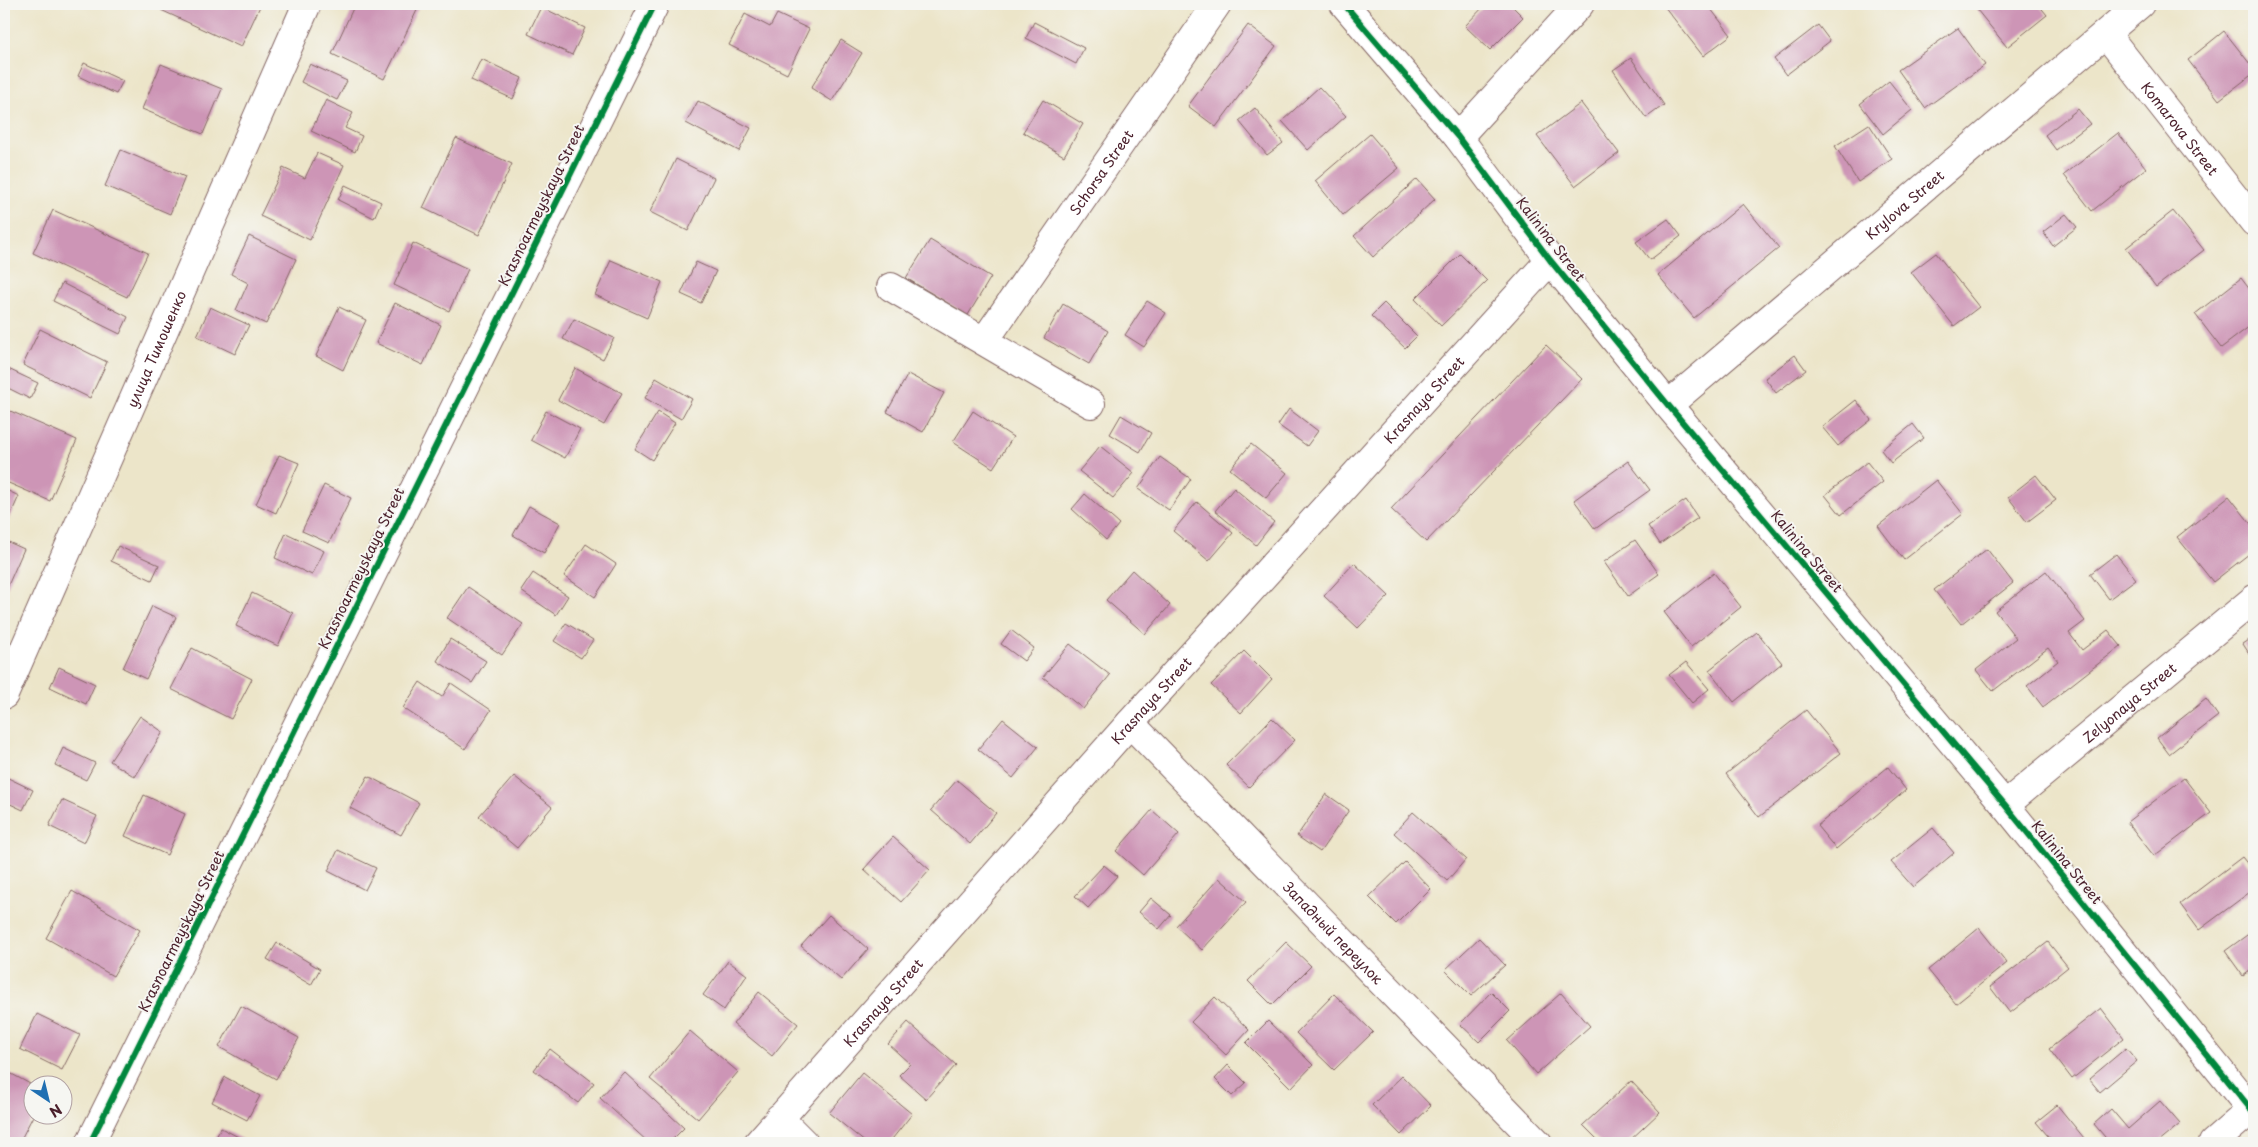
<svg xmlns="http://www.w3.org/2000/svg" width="2258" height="1147" font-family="'Playpen Sans',sans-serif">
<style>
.building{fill:#cd95b6}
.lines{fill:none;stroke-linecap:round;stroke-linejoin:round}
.minor-casing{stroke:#836462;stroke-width:30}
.minor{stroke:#fff;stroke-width:28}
.cycleway-casing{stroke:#f6f6f2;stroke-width:9}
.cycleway{stroke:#00873e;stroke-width:6}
.labels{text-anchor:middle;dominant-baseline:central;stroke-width:4;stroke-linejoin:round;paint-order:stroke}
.street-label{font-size:14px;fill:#4a1f2b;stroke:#f6f6f2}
</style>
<rect width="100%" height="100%" fill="#f6f6f2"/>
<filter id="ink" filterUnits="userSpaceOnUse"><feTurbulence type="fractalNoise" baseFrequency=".02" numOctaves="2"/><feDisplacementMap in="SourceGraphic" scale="10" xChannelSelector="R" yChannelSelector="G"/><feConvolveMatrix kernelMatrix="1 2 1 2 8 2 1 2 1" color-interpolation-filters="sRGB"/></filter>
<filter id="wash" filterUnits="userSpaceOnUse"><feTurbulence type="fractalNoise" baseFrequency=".0096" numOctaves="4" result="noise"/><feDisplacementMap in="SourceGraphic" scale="20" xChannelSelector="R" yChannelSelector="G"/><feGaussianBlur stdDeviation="1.12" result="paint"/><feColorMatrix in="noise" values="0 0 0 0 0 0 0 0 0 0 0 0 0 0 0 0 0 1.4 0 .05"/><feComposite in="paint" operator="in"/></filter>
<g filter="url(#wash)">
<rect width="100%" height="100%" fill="#ece5c9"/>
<g id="blocks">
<g class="building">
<polygon points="164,4 261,4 241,47 161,10"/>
<polygon points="355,4 420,4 384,79 332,54"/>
<polygon points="1486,4 1510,4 1523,17 1490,50 1465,26"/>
<polygon points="1666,4 1707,4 1731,35 1703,56 1664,6"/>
<polygon points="1974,4 2038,4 2047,15 2007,47 1973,5"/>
<polygon points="541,7 585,28 572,55 528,34"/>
<polygon points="745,14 770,27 777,14 809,29 787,74 729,45"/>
<polygon points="1034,22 1084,48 1076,64 1026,38"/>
<polygon points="1248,25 1276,46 1216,127 1188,106"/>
<polygon points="1818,25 1830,41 1786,75 1774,59"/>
<polygon points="1958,28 1985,65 1925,108 1898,70"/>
<polygon points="2224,31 2254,69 2254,73 2219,100 2188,60"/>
<polygon points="841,40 862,53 832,101 811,88"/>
<polygon points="1631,58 1664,105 1646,118 1613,70"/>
<polygon points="481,59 522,78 513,99 471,80"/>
<polygon points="84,63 123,81 116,94 78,76"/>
<polygon points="161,64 222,89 203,134 142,109"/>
<polygon points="310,64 347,81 337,100 301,82"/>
<polygon points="1889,81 1912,110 1883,134 1860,104"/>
<polygon points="1319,87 1346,116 1308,150 1282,121"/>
<polygon points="326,100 353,113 345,128 362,136 355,152 311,131"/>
<polygon points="1043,100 1083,124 1064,156 1023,132"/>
<polygon points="698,101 751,128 739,151 686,123"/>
<polygon points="1581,103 1619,153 1575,186 1537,136"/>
<polygon points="1255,108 1283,143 1267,155 1239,121"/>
<polygon points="2078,109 2090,124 2056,150 2045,135"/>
<polygon points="1869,124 1892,159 1858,182 1835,146"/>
<polygon points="2118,133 2146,168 2092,211 2064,175"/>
<polygon points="1370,134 1399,168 1343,215 1315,181"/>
<polygon points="456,138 512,164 479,235 423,208"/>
<polygon points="121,150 185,177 170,214 105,186"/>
<polygon points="317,153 344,165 310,240 260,216 283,168 305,178"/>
<polygon points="676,159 714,178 688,231 650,212"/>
<polygon points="1417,179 1435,199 1373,257 1354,236"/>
<polygon points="345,185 381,202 374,218 338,200"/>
<polygon points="1743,204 1779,248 1694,318 1658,275"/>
<polygon points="53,210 148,253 127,297 33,253"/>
<polygon points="2173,211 2204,250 2156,287 2126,248"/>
<polygon points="2066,214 2077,227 2053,246 2043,232"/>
<polygon points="1668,219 1681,236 1650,260 1636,242"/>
<polygon points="249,236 296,259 266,324 236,310 248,283 231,274"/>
<polygon points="930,240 991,277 968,315 906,278"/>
<polygon points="413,243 468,269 449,311 394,285"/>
<polygon points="1936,253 1979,307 1954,326 1911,272"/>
<polygon points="1460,254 1487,281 1441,326 1415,299"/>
<polygon points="611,260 662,282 647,318 595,295"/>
<polygon points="696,262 716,271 701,303 681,294"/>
<polygon points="2241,278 2254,295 2254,323 2221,348 2195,314"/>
<polygon points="62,283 128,317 120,334 53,301"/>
<polygon points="1147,301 1166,313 1144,347 1125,335"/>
<polygon points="395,303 441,325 423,365 376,343"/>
<polygon points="1384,303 1417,336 1405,348 1371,316"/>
<polygon points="1063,304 1108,331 1089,364 1044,338"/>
<polygon points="210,307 249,325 235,354 197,336"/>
<polygon points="339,307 366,320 343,370 316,356"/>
<polygon points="574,319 614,338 603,359 563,339"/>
<polygon points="40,329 107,362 90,398 23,365"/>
<polygon points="1546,345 1582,379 1426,542 1391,509"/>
<polygon points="1795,355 1806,370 1776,393 1765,378"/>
<polygon points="4,367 38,383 30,399 4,386"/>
<polygon points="575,368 622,393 604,425 558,400"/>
<polygon points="908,374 944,393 923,432 887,412"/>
<polygon points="656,378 692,399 681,419 645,398"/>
<polygon points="1856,400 1871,420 1838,446 1822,427"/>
<polygon points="1289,409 1318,431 1307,446 1278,425"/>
<polygon points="8,410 77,440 50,501 4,481 4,419"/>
<polygon points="546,411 580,429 565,458 531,440"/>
<polygon points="973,411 1013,437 993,468 953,442"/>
<polygon points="658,412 675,423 652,460 635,449"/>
<polygon points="1121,415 1151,433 1140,452 1110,434"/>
<polygon points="1913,424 1924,438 1891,463 1881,450"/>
<polygon points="1251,444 1287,473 1266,498 1230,469"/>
<polygon points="1100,446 1134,473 1113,498 1079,471"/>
<polygon points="279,455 299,463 276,513 256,504"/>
<polygon points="1160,457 1191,479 1169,510 1138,489"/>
<polygon points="1628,461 1650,490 1595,529 1574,500"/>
<polygon points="1867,462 1883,482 1841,515 1825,495"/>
<polygon points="2036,475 2056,500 2027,522 2008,497"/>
<polygon points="1936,480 1963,514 1904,560 1878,526"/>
<polygon points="324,485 351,498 329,543 302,531"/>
<polygon points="1234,488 1274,522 1256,545 1215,511"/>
<polygon points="4,489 19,496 7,523 4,521"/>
<polygon points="1085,494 1119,524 1106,540 1072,509"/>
<polygon points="2229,496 2254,528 2254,550 2213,582 2177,537"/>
<polygon points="1686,500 1698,518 1660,544 1648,526"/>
<polygon points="1197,502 1233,533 1209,561 1173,531"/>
<polygon points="529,506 560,523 544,553 513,535"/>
<polygon points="286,533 324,551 312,575 275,558"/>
<polygon points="4,540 24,549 6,590 4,589"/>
<polygon points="1635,540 1659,574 1628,596 1604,562"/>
<polygon points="586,544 616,564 595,597 564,576"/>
<polygon points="118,546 159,565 152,580 111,561"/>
<polygon points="1987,549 2013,583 1961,624 1934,590"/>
<polygon points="2116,554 2136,579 2109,599 2090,574"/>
<polygon points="1354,563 1389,596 1358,628 1324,596"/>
<polygon points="1132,570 1170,605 1145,634 1106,600"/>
<polygon points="2046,571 2085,621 2069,633 2082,650 2108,630 2121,646 2043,707 2027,686 2058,661 2048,648 1993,691 1976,670 2016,638 1995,611"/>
<polygon points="533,573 568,596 556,615 521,591"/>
<polygon points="1714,573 1741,607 1691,647 1664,612"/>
<polygon points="468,587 523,624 502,655 447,618"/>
<polygon points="252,593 293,613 278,646 236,626"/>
<polygon points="152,606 176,617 146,679 123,668"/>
<polygon points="566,623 593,640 581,658 554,641"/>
<polygon points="1011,630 1034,648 1024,661 1001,644"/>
<polygon points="1757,632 1782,663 1734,702 1709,670"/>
<polygon points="2254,637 2254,661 2243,644"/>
<polygon points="450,639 486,661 472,683 437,661"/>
<polygon points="1070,644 1110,675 1083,709 1043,677"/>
<polygon points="192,648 252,679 231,719 171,689"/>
<polygon points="1244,651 1272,679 1241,713 1211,685"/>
<polygon points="1686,662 1709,689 1692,703 1669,675"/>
<polygon points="59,667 95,684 86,704 50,687"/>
<polygon points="420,682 442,697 451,683 491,710 465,749 403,708"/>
<polygon points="2206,699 2218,716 2169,754 2157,738"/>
<polygon points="1806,710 1841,753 1759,817 1726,774"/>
<polygon points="140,716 163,732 135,777 110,761"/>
<polygon points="1272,718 1295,740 1249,787 1226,765"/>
<polygon points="1003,719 1038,747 1013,778 978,749"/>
<polygon points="63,748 95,763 86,780 55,765"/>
<polygon points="1888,767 1906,790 1836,849 1817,826"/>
<polygon points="4,776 33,790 23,810 4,801"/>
<polygon points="368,776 419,803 401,835 350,808"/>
<polygon points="514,776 552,807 517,848 479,816"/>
<polygon points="2184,778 2211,813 2154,856 2127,822"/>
<polygon points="957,780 996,813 970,844 931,810"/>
<polygon points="1326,794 1349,810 1320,852 1297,836"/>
<polygon points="144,795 185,814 167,855 125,836"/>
<polygon points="62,800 97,816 84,843 49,826"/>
<polygon points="1152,810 1179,834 1143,875 1116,851"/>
<polygon points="1413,812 1466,859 1447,881 1394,833"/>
<polygon points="1933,828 1954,853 1913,887 1891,862"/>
<polygon points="893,837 930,870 901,902 864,869"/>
<polygon points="338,850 376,868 365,890 328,871"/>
<polygon points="2242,857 2254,872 2254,889 2199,930 2180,904"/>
<polygon points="1405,862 1431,889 1396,924 1369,897"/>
<polygon points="1104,865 1117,876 1088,908 1075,896"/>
<polygon points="1219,878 1246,902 1202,950 1176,926"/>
<polygon points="72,891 140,930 113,976 46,938"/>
<polygon points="1151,898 1171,915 1159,929 1139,912"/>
<polygon points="829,915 868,949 841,980 801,946"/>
<polygon points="1979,928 2007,963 1956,1004 1928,970"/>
<polygon points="2254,930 2254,968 2243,976 2225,951"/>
<polygon points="1479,938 1505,965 1471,996 1445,970"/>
<polygon points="1286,942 1311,966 1272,1005 1248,981"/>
<polygon points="2048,942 2068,967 2010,1013 1990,987"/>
<polygon points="277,943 320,969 311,985 267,959"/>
<polygon points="728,961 747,975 724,1010 703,995"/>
<polygon points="759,992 798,1024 772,1056 733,1024"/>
<polygon points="1491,992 1510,1011 1479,1042 1460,1024"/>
<polygon points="1561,993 1590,1026 1536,1074 1507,1041"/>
<polygon points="1334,994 1373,1032 1334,1070 1296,1033"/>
<polygon points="1215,997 1249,1030 1226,1055 1191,1022"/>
<polygon points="241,1006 299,1038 276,1079 219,1047"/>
<polygon points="2101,1008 2124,1038 2072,1079 2049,1049"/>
<polygon points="37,1014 80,1035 62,1070 20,1049"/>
<polygon points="1268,1021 1313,1065 1291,1088 1246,1043"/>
<polygon points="908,1022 956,1065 926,1099 899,1075 910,1064 888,1044"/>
<polygon points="690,1031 738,1072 698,1119 650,1079"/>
<polygon points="2126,1048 2137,1061 2100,1092 2089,1079"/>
<polygon points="550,1049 594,1083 578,1103 534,1070"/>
<polygon points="1228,1065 1246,1083 1232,1096 1215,1079"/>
<polygon points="624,1072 684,1128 669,1143 649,1143 600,1098"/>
<polygon points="10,1073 32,1085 34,1114 19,1143 4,1143 4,1084"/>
<polygon points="862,1073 912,1114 889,1143 866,1143 829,1113"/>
<polygon points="1402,1076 1431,1106 1401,1135 1372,1105"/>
<polygon points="225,1077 260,1096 247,1120 212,1102"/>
<polygon points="1631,1081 1660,1112 1627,1143 1601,1143 1583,1125"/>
<polygon points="2160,1101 2180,1124 2157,1143 2110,1143 2094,1124 2111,1109 2128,1129"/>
<polygon points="2057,1105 2084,1138 2078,1143 2054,1143 2036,1122"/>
<polygon points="221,1128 250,1143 213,1143"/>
</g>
</g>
</g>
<g filter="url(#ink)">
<use href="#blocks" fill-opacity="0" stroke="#836462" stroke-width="1"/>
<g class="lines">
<defs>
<g id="minor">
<polyline points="1344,4 1458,137 1550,260 1668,405 2005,805 2254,1113"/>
<path id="s1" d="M2106,34L2254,222"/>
<polyline points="1458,137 1580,4"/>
<polyline points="891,287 1091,404"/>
<path id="s2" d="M985,340L1217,4"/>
<path id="s3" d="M1668,405L2140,4"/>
<path id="s4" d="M4,695L307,4"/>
<path id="s5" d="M1130,723L1538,1143"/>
<path id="s6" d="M2005,805L2254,599"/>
<polyline points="779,1118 804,1143"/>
<polyline points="90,1143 655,4"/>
<path id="s7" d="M758,1143L1130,723L1550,260"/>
<polyline points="2213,1143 2251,1110"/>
</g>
</defs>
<use href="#minor" class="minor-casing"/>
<use href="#minor" class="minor"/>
<defs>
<g id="cycleway">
<polyline points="1344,4 1458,137 1550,260 1668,405 2005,805 2254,1113"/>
<polyline points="90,1143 655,4"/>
</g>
</defs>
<use href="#cycleway" class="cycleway-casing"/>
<use href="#cycleway" class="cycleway"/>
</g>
</g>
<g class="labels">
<g class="street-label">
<text stroke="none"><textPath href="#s1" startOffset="120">Komarova Street</textPath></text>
<text stroke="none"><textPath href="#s2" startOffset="204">Schorsa Street</textPath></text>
<text transform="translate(541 205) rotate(-64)">Krasnoarmeyskaya Street</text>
<text stroke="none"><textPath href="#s3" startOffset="310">Krylova Street</textPath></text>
<text transform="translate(1551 239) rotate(52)">Kalinina Street</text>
<text stroke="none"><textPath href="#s4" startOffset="378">улица Тимошенко</textPath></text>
<text stroke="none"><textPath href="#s7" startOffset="998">Krasnaya Street</textPath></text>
<text transform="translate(1807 551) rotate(50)">Kalinina Street</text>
<text transform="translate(361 568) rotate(-64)">Krasnoarmeyskaya Street</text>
<text stroke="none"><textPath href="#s7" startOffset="592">Krasnaya Street</textPath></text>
<text stroke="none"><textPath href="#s6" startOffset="161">Zelyonaya Street</textPath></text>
<text transform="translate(2067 862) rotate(51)">Kalinina Street</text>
<text transform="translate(181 931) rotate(-64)">Krasnoarmeyskaya Street</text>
<text stroke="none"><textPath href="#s5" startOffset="292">Западный переулок</textPath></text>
<text stroke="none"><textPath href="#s7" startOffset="188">Krasnaya Street</textPath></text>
</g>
</g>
<rect width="2258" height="1147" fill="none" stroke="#f6f6f2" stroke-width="20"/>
<g transform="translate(48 1100) rotate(145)"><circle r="24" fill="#f6f6f2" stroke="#b1a0a2"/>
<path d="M0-4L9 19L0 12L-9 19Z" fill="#1f6fb2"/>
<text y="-8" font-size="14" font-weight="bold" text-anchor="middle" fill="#4a1f2b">N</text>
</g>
</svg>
